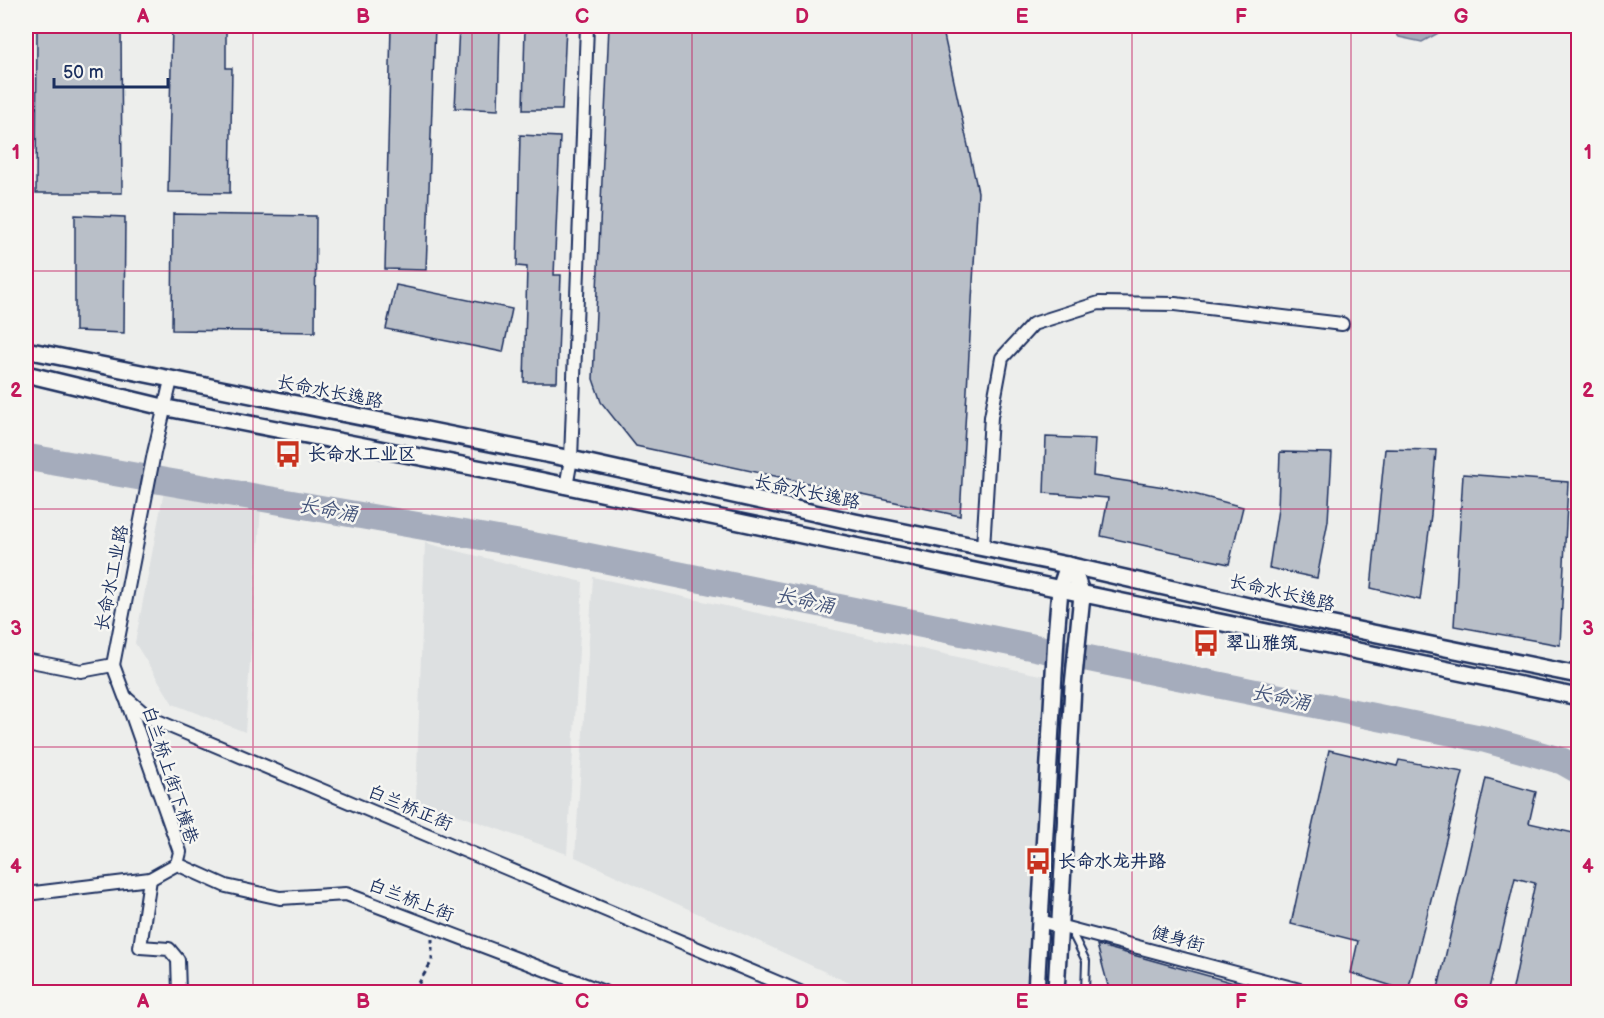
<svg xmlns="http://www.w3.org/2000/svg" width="1604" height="1018" font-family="'Balsamiq Sans','LXGW WenKai TC',sans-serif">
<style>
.built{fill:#dde0e1}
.water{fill:#a5acbc;stroke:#6e7a96;stroke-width:1.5}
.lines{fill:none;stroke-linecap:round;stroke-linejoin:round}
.river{stroke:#a5acbc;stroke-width:27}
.building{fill:#b9bfc8;stroke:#1b2f5e;stroke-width:1.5}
.service-casing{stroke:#1b2f5e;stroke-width:10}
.minor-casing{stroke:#1b2f5e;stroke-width:16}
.tertiary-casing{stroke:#1b2f5e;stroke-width:20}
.path{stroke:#1b2f5e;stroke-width:3;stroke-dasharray:4.5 4.5;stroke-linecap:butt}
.service{stroke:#f6f6f2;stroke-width:6}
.minor{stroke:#f6f6f2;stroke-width:12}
.tertiary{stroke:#f6f6f2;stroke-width:15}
.grid{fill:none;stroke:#c2185b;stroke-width:1.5;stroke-opacity:0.55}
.labels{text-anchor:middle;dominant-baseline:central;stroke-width:5;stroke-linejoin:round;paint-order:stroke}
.street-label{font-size:18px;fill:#1b2f5e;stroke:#f6f6f2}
.poi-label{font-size:18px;font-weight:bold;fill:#1b2f5e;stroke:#f6f6f2;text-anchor:start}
.water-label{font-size:20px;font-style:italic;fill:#44547a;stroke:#f6f6f2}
.neatline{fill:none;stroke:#c2185b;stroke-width:2}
.grid-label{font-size:20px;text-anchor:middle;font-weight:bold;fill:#c2185b}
</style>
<rect width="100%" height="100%" fill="#edeeec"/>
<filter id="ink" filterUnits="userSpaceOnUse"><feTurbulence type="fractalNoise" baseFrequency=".0167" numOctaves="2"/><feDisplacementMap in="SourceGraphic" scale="12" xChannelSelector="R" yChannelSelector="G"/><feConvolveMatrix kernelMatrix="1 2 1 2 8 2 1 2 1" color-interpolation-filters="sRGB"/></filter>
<g filter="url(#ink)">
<g class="built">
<polygon points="164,491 261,507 245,732 173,704 135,643"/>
<polygon points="425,543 583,582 567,854 416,800"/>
<polygon points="593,577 1049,677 1027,992 869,992 575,857"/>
</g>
<polygon class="water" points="1389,26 1451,26 1422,42 1399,37"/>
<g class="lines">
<polyline class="river" points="26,457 552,549 1484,739 1562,761 1578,770"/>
</g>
<g class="building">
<polygon points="37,26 121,26 122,193 36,193"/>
<polygon points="172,26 226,26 226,68 232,68 230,193 168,192"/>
<polygon points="391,26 435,26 426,270 385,269"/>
<polygon points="459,26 500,26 498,110 455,108"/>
<polygon points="525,26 566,26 562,110 523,110"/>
<polygon points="609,26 942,26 978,192 960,516 636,446 601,402 593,379"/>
<polygon points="520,135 560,137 554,275 561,275 557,382 524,382 527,267 517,266"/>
<polygon points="173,214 316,216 315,332 172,330"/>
<polygon points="75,215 125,217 124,333 75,331"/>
<polygon points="396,285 512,309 503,352 386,329"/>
<polygon points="1046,437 1095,439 1093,476 1171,488 1243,507 1229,564 1101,536 1108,498 1044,493"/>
<polygon points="1385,449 1436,450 1431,515 1420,600 1371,588"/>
<polygon points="1280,452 1332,453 1328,521 1317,578 1269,568 1278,509"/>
<polygon points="1463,474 1568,482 1560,645 1454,626"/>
<polygon points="1329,750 1397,766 1399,760 1463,772 1408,991 1351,973 1358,941 1291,924"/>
<polygon points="1486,778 1536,792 1529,823 1578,834 1578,993 1512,993 1535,883 1515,878 1488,993 1437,993"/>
<polygon points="1097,945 1252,988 1251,993 1110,993"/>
</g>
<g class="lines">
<defs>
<polyline id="service" points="1070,929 1086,961 1085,992"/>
<g id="minor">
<polyline points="566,487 571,459 587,26"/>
<polyline points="983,548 991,417 1002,358 1033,324 1099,303 1175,304 1342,324"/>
<polyline points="26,660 81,671 113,665 125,697 148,717 800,992"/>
<polyline points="113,665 154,453 171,380"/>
<polyline points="126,698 180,852 177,864"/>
<polyline points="150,879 140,947 169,949 178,960 179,992"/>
<polyline points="26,894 150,879 177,864 226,886 280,898 346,894 604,992"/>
<polyline points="1040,921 1307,992"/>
</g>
<g id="tertiary">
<polyline points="26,350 571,459 855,522 1072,566 1314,621 1578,675"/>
<polyline points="26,374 167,408 524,477 1578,697"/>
<polyline points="1036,992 1056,637 1060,589 1068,565"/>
<polyline points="1056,992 1073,686 1082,595 1072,566"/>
</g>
</defs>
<use href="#service" class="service-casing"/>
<use href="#minor" class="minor-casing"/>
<use href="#tertiary" class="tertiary-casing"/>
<polyline class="path" points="416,992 416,988 432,961 432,939"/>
<use href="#service" class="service"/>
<use href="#minor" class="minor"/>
<use href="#tertiary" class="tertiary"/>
</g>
</g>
<path class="grid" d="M253,26V992M472,26V992M692,26V992M912,26V992M1132,26V992M1351,26V992M26,271H1578M26,509H1578M26,747H1578"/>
<defs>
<symbol id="bus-bare" viewBox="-9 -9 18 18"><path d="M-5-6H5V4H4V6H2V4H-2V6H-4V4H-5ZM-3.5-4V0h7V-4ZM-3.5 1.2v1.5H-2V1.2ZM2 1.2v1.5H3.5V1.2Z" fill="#c8321e" stroke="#f6f6f2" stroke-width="2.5" paint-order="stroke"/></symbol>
</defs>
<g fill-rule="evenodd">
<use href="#bus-bare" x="269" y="435" width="38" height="38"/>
<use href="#bus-bare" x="1187" y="624" width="38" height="38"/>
<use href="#bus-bare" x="1019" y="842" width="38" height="38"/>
</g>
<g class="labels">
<g class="street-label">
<text transform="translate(330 392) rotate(11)">长命水长逸路</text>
<text transform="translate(807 492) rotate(12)">长命水长逸路</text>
<text transform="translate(112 578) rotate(-79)">长命水工业路</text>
<text transform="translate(1282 593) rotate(13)">长命水长逸路</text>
<text transform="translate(170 775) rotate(72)">白兰桥上街下横巷</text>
<text transform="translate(410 808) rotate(23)">白兰桥正街</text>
<text transform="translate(411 900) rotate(21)">白兰桥上街</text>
<text transform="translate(1178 939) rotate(15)">健身街</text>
</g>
<g class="poi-label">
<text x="308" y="454">长命水工业区</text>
<text x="1226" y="643">翠山雅筑</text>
<text x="1058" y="861">长命水龙井路</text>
</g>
<g class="water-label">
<text transform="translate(328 510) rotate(10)">长命涌</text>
<text transform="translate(805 601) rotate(12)">长命涌</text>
<text transform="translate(1281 698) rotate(12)">长命涌</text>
</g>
</g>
<rect width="1604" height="1018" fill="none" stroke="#f6f6f2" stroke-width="66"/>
<path d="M54 78v9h114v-9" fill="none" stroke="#1b2f5e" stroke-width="3"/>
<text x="63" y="78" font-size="18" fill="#1b2f5e" stroke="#f6f6f2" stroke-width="4.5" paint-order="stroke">50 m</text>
<rect x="33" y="33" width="1538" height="952" class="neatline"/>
<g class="grid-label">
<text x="143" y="23">A</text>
<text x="363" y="23">B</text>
<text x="582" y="23">C</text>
<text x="802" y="23">D</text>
<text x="1022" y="23">E</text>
<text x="1241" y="23">F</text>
<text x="1461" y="23">G</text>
<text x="16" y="159">1</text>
<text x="1588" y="159">1</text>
<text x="16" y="397">2</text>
<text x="1588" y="397">2</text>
<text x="16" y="635">3</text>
<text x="1588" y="635">3</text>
<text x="16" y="873">4</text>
<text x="1588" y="873">4</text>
<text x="143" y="1008">A</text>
<text x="363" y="1008">B</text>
<text x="582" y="1008">C</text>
<text x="802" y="1008">D</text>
<text x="1022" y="1008">E</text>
<text x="1241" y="1008">F</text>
<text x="1461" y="1008">G</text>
</g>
</svg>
